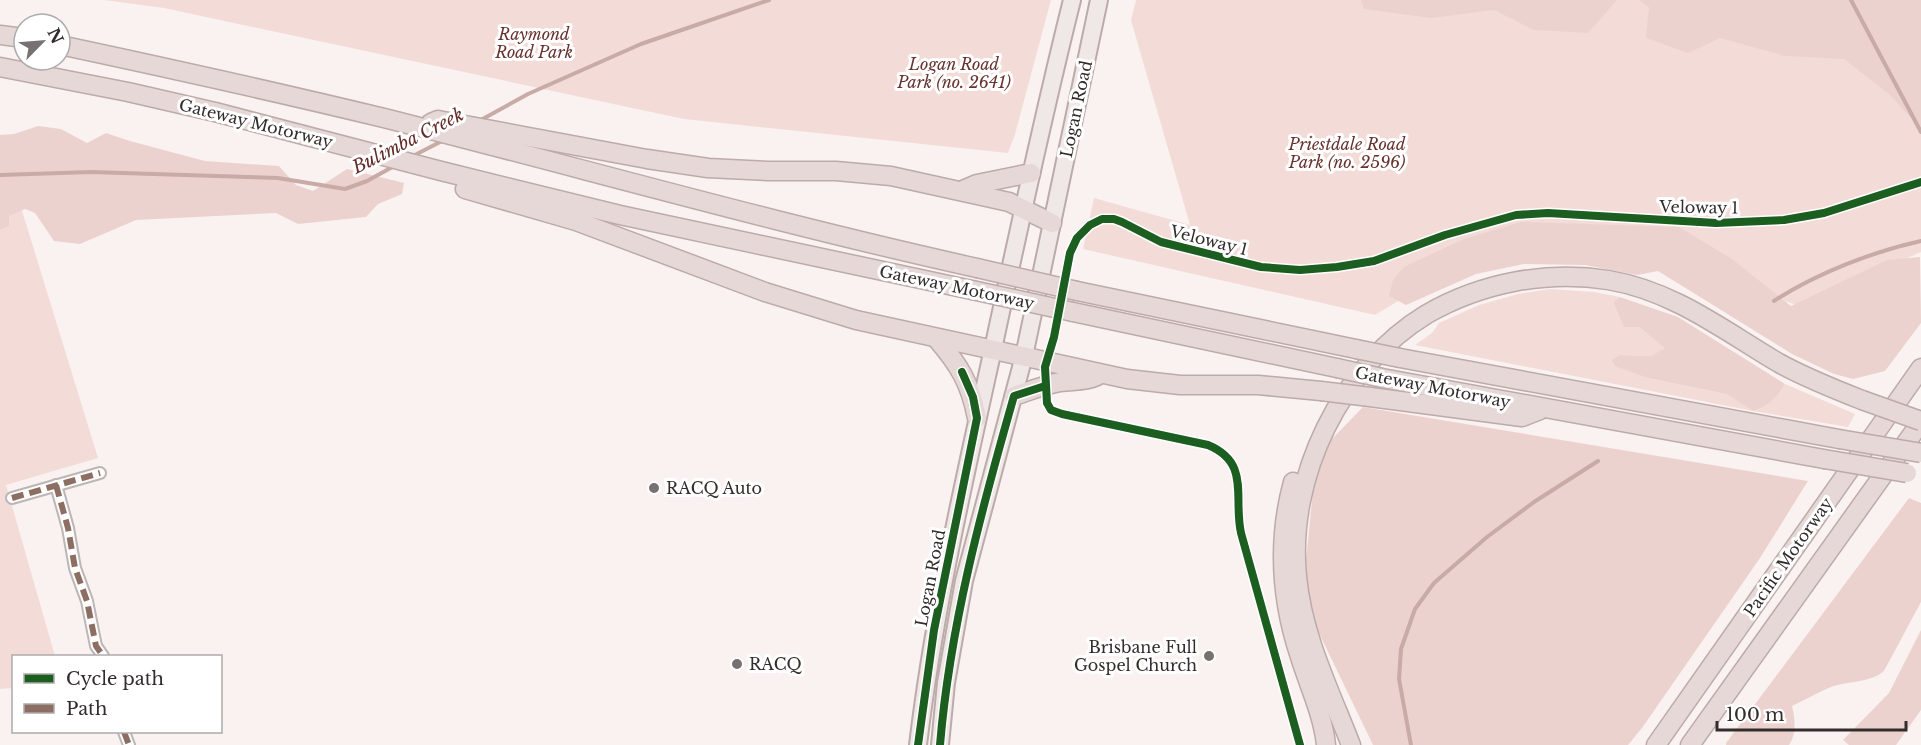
<svg xmlns="http://www.w3.org/2000/svg" width="1921" height="745" font-family="'Libre Baskerville',serif">
<style>
.green{fill:#f3dbd8}
.forest{fill:#ecd2ce}
.lines{fill:none;stroke-linecap:round;stroke-linejoin:round}
.stream{stroke:#c8aaa6;stroke-width:4}
.street-casing{stroke:#bcb6b5;stroke-width:14}
.primary-casing{stroke:#bbaba9;stroke-width:20}
.highway-casing{stroke:#bbaba9;stroke-width:21}
.street{stroke:#fefdfd;stroke-width:10}
.primary{stroke:#f0e7e7;stroke-width:16}
.highway{stroke:#e6d8d7;stroke-width:18}
.highway-bridge-casing{stroke:#bbaba9;stroke-width:21;stroke-linecap:butt}
.highway-bridge{stroke:#e6d8d7;stroke-width:18}
.quiet{stroke:#8d6e63;stroke-width:6;stroke-dasharray:12 6;stroke-linecap:butt}
.cycleway-casing{stroke:#fff;stroke-width:11}
.cycleway{stroke:#1b5e20;stroke-width:8}
.poi-dot{fill:#787171;stroke:#fff;stroke-width:2}
.labels{text-anchor:middle;dominant-baseline:central;stroke-width:6;stroke-linejoin:round;paint-order:stroke}
.park-label{font-size:16px;font-style:italic;fill:#68322e;stroke:#fff}
.street-label{font-size:16px;fill:#322c2c;stroke:#fff}
.poi-label{font-size:16px;fill:#322c2c;stroke:#fff;text-anchor:start}
.water-label{font-size:18px;font-style:italic;fill:#622c28;stroke:#fff}
</style>
<rect width="100%" height="100%" fill="#faf2f0"/>
<g class="green">
<polygon points="104,0 1051,0 1015,134 1008,153 684,119 164,8"/>
<polygon points="1136,0 1921,0 1921,252 1799,306 1664,257 1589,241 1443,274 1375,315 1083,249 1094,198 1190,225 1131,20"/>
<polygon points="0,139 98,458 6,485 55,656 14,656 13,688 0,689"/>
<path d="M1550,289L1594,292L1620,297L1613,302L1624,326L1639,327L1666,348L1651,356L1619,355L1648,378L1726,394L1753,411C1769,406 1777,398 1785,384L1855,414L1848,427L1753,411L1415,345L1432,333L1439,323L1479,305L1518,294Z"/>
</g>
<g class="forest">
<polygon points="1361,0 1617,0 1588,33 1534,30 1494,10 1431,18 1364,9"/>
<polygon points="1639,0 1921,0 1921,129 1889,94 1844,59 1785,56 1720,38 1688,53 1646,38 1649,7"/>
<polygon points="38,126 61,129 87,143 106,133 130,141 205,161 279,166 296,185 313,191 347,169 404,183 402,194 378,204 366,217 298,224 276,213 136,220 80,244 54,241 35,213 25,209 9,216 9,226 0,230 0,135 14,134"/>
<polygon points="1521,222 1679,227 1732,259 1791,306 1887,260 1920,257 1921,323 1885,371 1853,379 1834,374 1792,354 1658,271 1637,275 1585,265 1524,264 1476,274 1406,305 1389,296 1393,280 1404,267 1464,239"/>
<path d="M1620,297L1678,317L1785,384C1777,398 1769,406 1753,411L1726,394L1648,378L1615,366L1612,360L1620,355L1651,356L1665,348L1639,327H1624L1613,302Z"/>
<polygon points="1363,407 1808,481 1760,558 1642,728 1628,745 1373,745 1318,631 1307,593 1306,560 1314,481 1325,446"/>
<path d="M1909,498L1921,503V602L1884,671C1870,683 1848,681 1831,687C1818,692 1805,700 1792,706C1795,718 1797,734 1789,745H1726V743Z"/>
<polygon points="1921,630 1921,710 1896,745 1849,745 1843,740 1889,693"/>
</g>
<g class="lines">
<g class="stream">
<polyline points="1851,0 1921,132"/>
<polyline points="479,121 528,94 641,44 769,0"/>
<polyline points="411,157 444,140"/>
<polyline points="0,175 91,172 278,178 345,189 367,181 396,165"/>
<path d="M1774,301C1817,273 1872,252 1921,241"/>
<polyline points="1411,745 1399,679 1401,649 1415,609 1434,583 1487,537 1534,502 1598,461"/>
</g>
<defs>
<g id="street">
<polyline points="56,485 68,528 75,568 87,601 96,646 103,656"/>
<polyline points="12,498 100,473"/>
<polyline points="124,732 129,745"/>
</g>
<g id="primary">
<path d="M918,745C934,611 964,481 993,349C1018,232 1043,116 1072,0"/>
<polyline points="940,745 946,683 964,581 1024,356 1099,0"/>
</g>
<g id="highway">
<polyline points="0,35 24,38"/>
<path d="M60,45C168,68 276,92 384,118C582,168 778,224 977,268"/>
<polyline points="0,67 128,92 215,112 441,171 620,215 972,290"/>
<polyline points="431,123 438,120 647,159 708,168 768,171 836,171 891,176 1009,202 1052,223"/>
<polyline points="465,189 576,221 765,292 856,320 1127,379 1180,385 1258,385 1321,391"/>
<polyline points="963,190 977,184 1031,173"/>
<polyline points="1077,291 1356,349"/>
<polyline points="1073,312 1337,368"/>
<path d="M936,338C959,365 970,382 977,418"/>
<polyline points="1400,358 1839,439"/>
<polyline points="1382,378 1824,459"/>
<path d="M1014,396C1029,391 1044,385 1060,382C1073,380 1085,382 1097,376"/>
<polyline points="1370,397 1522,417 1540,410"/>
<path d="M1293,482C1277,541 1281,600 1300,657C1309,686 1323,715 1326,745"/>
<path d="M1351,745C1330,691 1302,635 1297,576C1287,477 1341,366 1427,314C1481,283 1547,270 1608,280C1674,291 1723,330 1779,363C1806,378 1834,389 1862,400"/>
<polyline points="1656,745 1921,368"/>
<polyline points="1690,745 1921,422"/>
</g>
</defs>
<use href="#street" class="street-casing"/>
<use href="#primary" class="primary-casing"/>
<use href="#highway" class="highway-casing"/>
<use href="#street" class="street"/>
<use href="#primary" class="primary"/>
<use href="#highway" class="highway"/>
<defs>
<g id="highway-bridge">
<polyline points="977,268 1077,291"/>
<polyline points="972,290 1073,312"/>
<polyline points="1356,349 1400,358"/>
<polyline points="1337,368 1382,378"/>
<polyline points="1321,391 1370,397"/>
<polyline points="1862,400 1921,421"/>
<polyline points="1839,439 1921,453"/>
<polyline points="1824,459 1907,473"/>
</g>
</defs>
<use href="#highway-bridge" class="highway-bridge-casing"/>
<use href="#highway-bridge" class="highway-bridge"/>
<g class="quiet">
<polyline points="56,485 68,528 75,568 87,601 96,646 103,656"/>
<polyline points="12,498 100,473"/>
<polyline points="124,732 129,745"/>
</g>
<defs>
<g id="cycleway">
<polyline points="918,745 934,630 977,418 973,397 962,372"/>
<path d="M940,745C950,626 981,511 1014,396L1045,386"/>
<path d="M1300,745L1241,533C1233,497 1251,463 1208,445L1062,414L1051,410L1047,403L1045,367L1054,337L1070,253L1077,238L1090,225L1102,219H1114L1122,222L1161,242L1261,267L1300,270L1337,267L1374,261L1445,235L1516,215L1548,213L1716,223L1784,220L1824,213L1921,182"/>
</g>
</defs>
<use href="#cycleway" class="cycleway-casing"/>
<use href="#cycleway" class="cycleway"/>
</g>
<g class="poi-dot">
<circle cx="654" cy="488" r="6"/>
<circle cx="1209" cy="656" r="6"/>
<circle cx="737" cy="664" r="6"/>
</g>
<g class="labels">
<g class="park-label">
<text x="534" y="34">Raymond<tspan x="534" dy="18">Road Park</tspan></text>
<text x="954" y="64">Logan Road<tspan x="954" dy="18">Park (no. 2641)</tspan></text>
<text x="1347" y="144">Priestdale Road<tspan x="1347" dy="18">Park (no. 2596)</tspan></text>
</g>
<g class="street-label">
<text transform="translate(1076 109) rotate(-78)">Logan Road</text>
<text transform="translate(256 123) rotate(14)">Gateway Motorway</text>
<text transform="translate(1699 207) rotate(1)">Veloway 1</text>
<text transform="translate(1209 240) rotate(14)">Veloway 1</text>
<text transform="translate(957 287) rotate(12)">Gateway Motorway</text>
<text transform="translate(1433 387) rotate(11)">Gateway Motorway</text>
<text transform="translate(1788 557) rotate(-55)">Pacific Motorway</text>
<text transform="translate(930 578) rotate(-79)">Logan Road</text>
</g>
<g class="poi-label">
<text x="666" y="488">RACQ Auto</text>
<text x="1197" y="647" text-anchor="end">Brisbane Full<tspan x="1197" dy="18">Gospel Church</tspan></text>
<text x="749" y="664">RACQ</text>
</g>
<g class="water-label">
<text transform="translate(408 141) rotate(-27)">Bulimba Creek</text>
</g>
</g>
<rect x="12" y="655" width="210" height="78" fill="#ffffff" stroke="#adabab" stroke-width="1.5"/>
<rect x="24" y="674" width="30" height="9" fill="#1b5e20" stroke="#adabab" stroke-width="1.5"/>
<text x="66" y="685" font-size="18" fill="#322c2c">Cycle path</text>
<rect x="24" y="704" width="30" height="9" fill="#8d6e63" stroke="#adabab" stroke-width="1.5"/>
<text x="66" y="715" font-size="18" fill="#322c2c">Path</text>
<g transform="translate(42 42) rotate(65)"><circle r="28" fill="#ffffff" stroke="#adabab" stroke-width="1.5"/>
<path d="M0-4.5L10 22L0 15L-10 22Z" fill="#787171"/>
<text y="-9" font-size="16" font-weight="bold" text-anchor="middle" fill="#322c2c">N</text>
</g>
<path d="M1717 721v9h189v-9" fill="none" stroke="#322c2c" stroke-width="3"/>
<text x="1726" y="721" font-size="18" fill="#322c2c" stroke="#ffffff" stroke-width="4.5" paint-order="stroke">100 m</text>
</svg>
